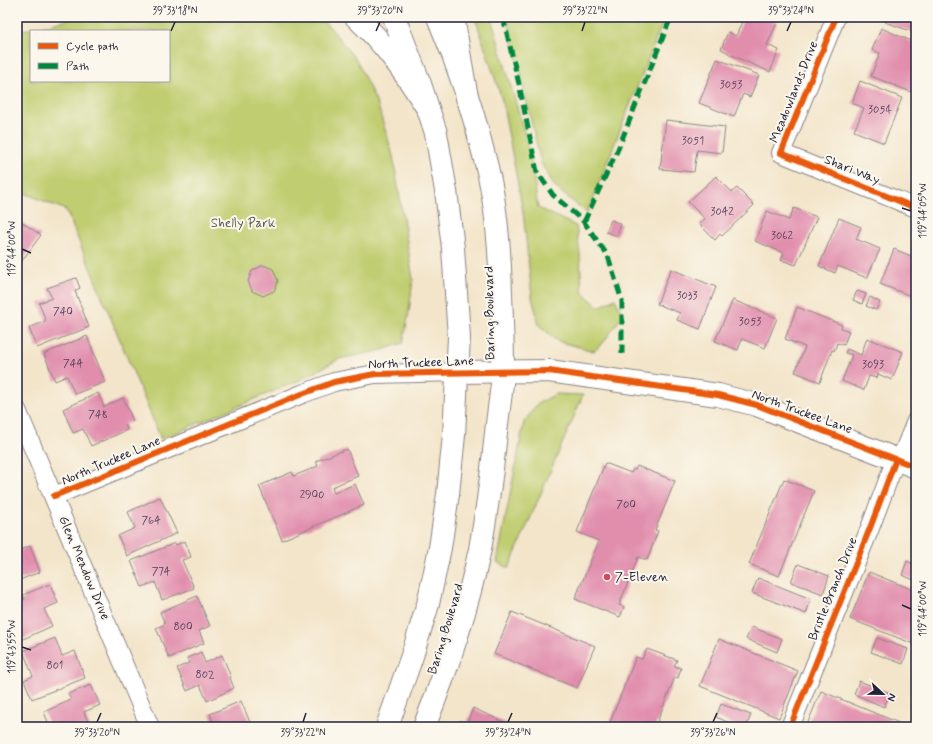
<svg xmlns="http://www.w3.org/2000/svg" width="933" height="744" font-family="Mynerve,sans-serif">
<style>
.green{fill:#c0cd6f;stroke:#717855;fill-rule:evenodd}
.building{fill:#e18ead}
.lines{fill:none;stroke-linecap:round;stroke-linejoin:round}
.minor-casing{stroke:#8a8482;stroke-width:20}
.tertiary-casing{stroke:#8a8482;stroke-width:24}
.secondary-casing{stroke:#8a8482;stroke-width:24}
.primary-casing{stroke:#8a8482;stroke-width:24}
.minor{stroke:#fff;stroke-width:18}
.tertiary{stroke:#fff;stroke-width:22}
.secondary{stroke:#fff;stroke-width:22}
.primary{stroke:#fff;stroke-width:22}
.quiet{stroke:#00873e;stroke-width:5;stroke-dasharray:10 5;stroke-linecap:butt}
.cycleway-casing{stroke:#fbf7ec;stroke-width:8}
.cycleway{stroke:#e8590c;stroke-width:6}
.ticks{fill:none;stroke:#22223b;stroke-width:1.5}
.poi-dot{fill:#d1495b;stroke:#fbf7ec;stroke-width:1.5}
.labels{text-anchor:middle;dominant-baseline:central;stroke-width:4;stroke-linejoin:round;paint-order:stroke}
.number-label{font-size:11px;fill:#523d58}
.street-label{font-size:13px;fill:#22223b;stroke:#fbf7ec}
.park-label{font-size:13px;fill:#51554b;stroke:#fbf7ec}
.poi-label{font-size:13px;fill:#22223b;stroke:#fbf7ec;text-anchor:start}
.neatline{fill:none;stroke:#22223b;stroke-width:1.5}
.ticks-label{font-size:10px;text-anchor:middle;fill:#22223b}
</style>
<rect width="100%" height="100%" fill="#fbf7ec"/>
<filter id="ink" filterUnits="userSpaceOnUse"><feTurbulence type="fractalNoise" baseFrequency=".025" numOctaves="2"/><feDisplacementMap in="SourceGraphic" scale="8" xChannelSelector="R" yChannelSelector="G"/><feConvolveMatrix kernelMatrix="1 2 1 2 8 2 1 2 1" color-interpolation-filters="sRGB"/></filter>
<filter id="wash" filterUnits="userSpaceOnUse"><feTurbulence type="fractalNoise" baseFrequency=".012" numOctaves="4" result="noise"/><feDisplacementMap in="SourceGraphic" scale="16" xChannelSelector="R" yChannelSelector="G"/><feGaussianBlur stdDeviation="0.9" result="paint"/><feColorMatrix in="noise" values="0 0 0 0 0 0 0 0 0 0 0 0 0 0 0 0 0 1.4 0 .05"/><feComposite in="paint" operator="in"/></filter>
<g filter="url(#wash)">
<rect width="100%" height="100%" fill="#f3e5ca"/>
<g class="green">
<path d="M78,17H315L329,26L357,61L378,106L393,156L413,279L409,312L403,343L379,351L339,359L300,380L161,439L66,210L17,190V31L40,27ZM31,31H169V81H31Z"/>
<polygon points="475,17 491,17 530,152 538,208 576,226 580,254 582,292 599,307 615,299 623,315 603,343 594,351 557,341 539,325 532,297 523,211 502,100"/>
<polygon points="507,17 665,17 587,213 555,187 541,163"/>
<polygon points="556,394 583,395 509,568 497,562 524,422 537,404"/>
</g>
<g id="blocks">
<g class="building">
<polygon points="744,17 763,17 777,23 767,45 779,50 770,72 729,54 729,53 721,49 728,32 736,36"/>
<polygon points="887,17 916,17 916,33 885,22"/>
<polygon points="881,28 916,43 916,94 871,76 880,53 872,50"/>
<polygon points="717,59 759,75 750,97 743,94 734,117 699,103"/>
<polygon points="860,81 902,98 884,143 854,131 864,108 852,103"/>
<polygon points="666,120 725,127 722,153 697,150 694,172 660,169"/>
<polygon points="716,176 732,192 737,188 754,205 722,236 720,234 715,240 699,224 705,219 688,202"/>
<polygon points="794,208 817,217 796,265 781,260 784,253 755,241 767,211 789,220"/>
<polygon points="839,218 861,227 856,239 880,249 867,278 838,266 835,273 819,266"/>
<polygon points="17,219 41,235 18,266 17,265"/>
<polygon points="611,220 621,224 617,236 606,232"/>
<polygon points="894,249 916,258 916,298 880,284"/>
<polygon points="263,265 273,269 278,281 274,291 263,296 252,291 248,281 252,271"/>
<polygon points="671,269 716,287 700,329 677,320 680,313 657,304"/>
<polygon points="76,278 80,288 75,291 89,327 37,348 29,328 46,321 39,303 52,298 47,288"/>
<polygon points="857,291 866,294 862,304 853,300"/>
<polygon points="870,297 880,302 876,310 866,306"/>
<polygon points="733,300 777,318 765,348 742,339 738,350 715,341"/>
<polygon points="797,307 842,325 841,328 849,331 844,345 837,343 834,351 832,350 820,382 795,372 805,347 785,339"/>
<polygon points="87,336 105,382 75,394 67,376 55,381 44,354"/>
<polygon points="867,338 903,352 892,380 878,374 877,378 869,376 864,390 842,381 852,355 845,353 847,349 861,355"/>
<polygon points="98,393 104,407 123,398 133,421 125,424 127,430 91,446 83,429 73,433 63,409"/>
<polygon points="347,449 358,476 332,487 334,493 355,484 364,505 282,540 259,486 292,472 294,476 318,466 316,461"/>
<polygon points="605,463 631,473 633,469 635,470 637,466 675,481 655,530 658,531 647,560 638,557 619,605 624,607 620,617 575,599 599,541 577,532"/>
<polygon points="784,479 814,491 779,576 749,564"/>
<polygon points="160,497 177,533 127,556 118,536 135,528 128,512"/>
<polygon points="185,541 191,557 182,560 194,588 162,600 155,582 142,587 131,561 175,543 176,545"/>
<polygon points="30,546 40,572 17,581 17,551"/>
<polygon points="907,561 916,565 916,581 902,575"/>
<polygon points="798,564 829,576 823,594 791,582"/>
<polygon points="869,572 916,591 916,645 850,619"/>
<polygon points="758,578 811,599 806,614 752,593"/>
<polygon points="50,584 58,603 44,609 52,626 21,640 21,638 17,640 17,602 25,599 23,595"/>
<polygon points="197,596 210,626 199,631 204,643 169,658 156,628 165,624 160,612"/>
<polygon points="512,612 595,646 577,688 494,654"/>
<polygon points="752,627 782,639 777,652 746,639"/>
<polygon points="55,638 62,656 75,651 85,678 32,699 24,680 33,676 23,651"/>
<polygon points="877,638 908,649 903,664 871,652"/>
<polygon points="719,639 798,671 779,718 700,686"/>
<polygon points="647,649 677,660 674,666 681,668 678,678 675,677 655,727 608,727 636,657 642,659"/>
<polygon points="201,652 205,663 222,655 231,677 230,678 234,688 207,701 200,685 187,691 177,668 189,663 187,658"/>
<polygon points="859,681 890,693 884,707 854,694"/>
<polygon points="91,685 100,705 84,712 90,727 50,727 44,712 71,700 68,694"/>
<polygon points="821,691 899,723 898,727 806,727"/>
<polygon points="241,701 252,727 215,727 210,714"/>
<polygon points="721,704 751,715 746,727 739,727 716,717"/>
<polygon points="473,708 510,725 514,727 458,727 461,721 467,723"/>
</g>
</g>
</g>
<g filter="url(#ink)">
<use href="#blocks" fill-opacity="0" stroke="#8a8482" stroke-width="1"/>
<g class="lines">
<defs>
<g id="minor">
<polyline points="836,17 781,153 916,208"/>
<polyline points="17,410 150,727"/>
<polyline points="900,461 916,421"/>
<polyline points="54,496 302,394 334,382 375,374 458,372"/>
<polyline points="790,727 870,528 896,459"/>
</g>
<polyline id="tertiary" points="458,372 549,371 718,395 757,405 916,467"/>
<g id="secondary">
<polyline points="387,727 412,656 428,604 440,548 448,494 454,435 459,337 453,248 446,191 436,133 420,84 394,17"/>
<path d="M424,727C447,670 467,610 480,549C487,511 492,472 496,433C498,412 502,391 503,371C503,345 502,319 501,294C500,252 497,208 487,167C475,117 458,64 438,17"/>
</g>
<g id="primary">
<path d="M356,17C386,45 406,74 428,109"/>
<polyline points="453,17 467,98"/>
</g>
</defs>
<use href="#minor" class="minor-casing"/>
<use href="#tertiary" class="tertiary-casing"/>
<use href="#secondary" class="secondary-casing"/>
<use href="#primary" class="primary-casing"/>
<use href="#minor" class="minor"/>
<use href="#tertiary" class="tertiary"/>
<use href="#secondary" class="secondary"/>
<use href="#primary" class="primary"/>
<g class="quiet">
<polyline points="503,17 519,84 537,172 553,195 584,222 608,256 622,301 622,354"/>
<polyline points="584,222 618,149 671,17"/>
</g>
<defs>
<g id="cycleway">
<polyline points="836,17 781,153 916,208"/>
<polyline points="54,496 302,394 334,382 375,374 549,371 718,395 757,405 916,467"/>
<polyline points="790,727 870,528 896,459"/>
</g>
</defs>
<use href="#cycleway" class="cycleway-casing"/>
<use href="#cycleway" class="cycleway"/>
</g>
</g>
<path class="ticks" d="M171,31L175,22M376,31L380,22M582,31L585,22M787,31L791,22M902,208L911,211M22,249L31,253M902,605L911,609M22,647L31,650M97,722L101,713M303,722L306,713M508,722L512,713M713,722L717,713"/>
<circle class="poi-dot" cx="607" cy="577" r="4"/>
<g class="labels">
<g class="number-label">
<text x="731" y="85">3053</text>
<text x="880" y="110">3054</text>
<text x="693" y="141">3051</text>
<text x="722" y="212">3042</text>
<text x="782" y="236">3062</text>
<text x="687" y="296">3033</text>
<text x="63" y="312">740</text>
<text x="750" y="322">3053</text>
<text x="73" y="364">744</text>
<text x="873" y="365">3093</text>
<text x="98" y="415">748</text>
<text x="312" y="495">2900</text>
<text x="626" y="505">700</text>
<text x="151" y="521">764</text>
<text x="161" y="572">774</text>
<text x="183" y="627">800</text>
<text x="55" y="666">801</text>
<text x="205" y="675">802</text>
</g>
<g class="street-label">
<text transform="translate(794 92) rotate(-68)">Meadowlands Drive</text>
<text transform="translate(852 170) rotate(22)">Shari Way</text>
<text transform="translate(490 313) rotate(-91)">Baring Boulevard</text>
<text transform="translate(421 363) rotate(-2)">North Truckee Lane</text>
<text transform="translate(802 412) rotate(20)">North Truckee Lane</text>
<text transform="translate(111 461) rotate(-23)">North Truckee Lane</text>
<text transform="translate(84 568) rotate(67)">Glen Meadow Drive</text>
<text transform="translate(833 589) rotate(-68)">Bristle Branch Drive</text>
<text transform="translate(446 629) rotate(-73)">Baring Boulevard</text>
</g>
<g class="park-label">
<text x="243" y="223">Shelly Park</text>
</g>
<g class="poi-label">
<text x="615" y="577">7-Eleven</text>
</g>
</g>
<rect width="933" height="744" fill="none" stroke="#fbf7ec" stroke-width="44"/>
<rect x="30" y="30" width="140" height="52" fill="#fbf7ec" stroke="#a4a2a5"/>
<rect x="38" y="43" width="20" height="6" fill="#e8590c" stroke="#a4a2a5"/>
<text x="66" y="50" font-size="12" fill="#22223b">Cycle path</text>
<rect x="38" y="63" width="20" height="6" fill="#00873e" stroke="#a4a2a5"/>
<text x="66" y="70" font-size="12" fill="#22223b">Path</text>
<g transform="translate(883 694) rotate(112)" stroke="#fbf7ec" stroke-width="3" paint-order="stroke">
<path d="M0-3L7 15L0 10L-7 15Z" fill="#22223b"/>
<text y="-6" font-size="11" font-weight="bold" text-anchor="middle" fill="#22223b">N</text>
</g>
<rect x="22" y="22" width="889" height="700" class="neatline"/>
<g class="ticks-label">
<text x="175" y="14">39°33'18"N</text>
<text x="380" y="14">39°33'20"N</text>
<text x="585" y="14">39°33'22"N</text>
<text x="791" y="14">39°33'24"N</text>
<text transform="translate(922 211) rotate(-90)" y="4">119°44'05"W</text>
<text transform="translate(11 249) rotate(-90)" y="4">119°44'00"W</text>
<text transform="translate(922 609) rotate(-90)" y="4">119°44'00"W</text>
<text transform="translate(11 647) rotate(-90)" y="4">119°43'55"W</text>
<text x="97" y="736">39°33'20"N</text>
<text x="303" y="736">39°33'22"N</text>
<text x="508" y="736">39°33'24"N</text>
<text x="713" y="736">39°33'26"N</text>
</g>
</svg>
